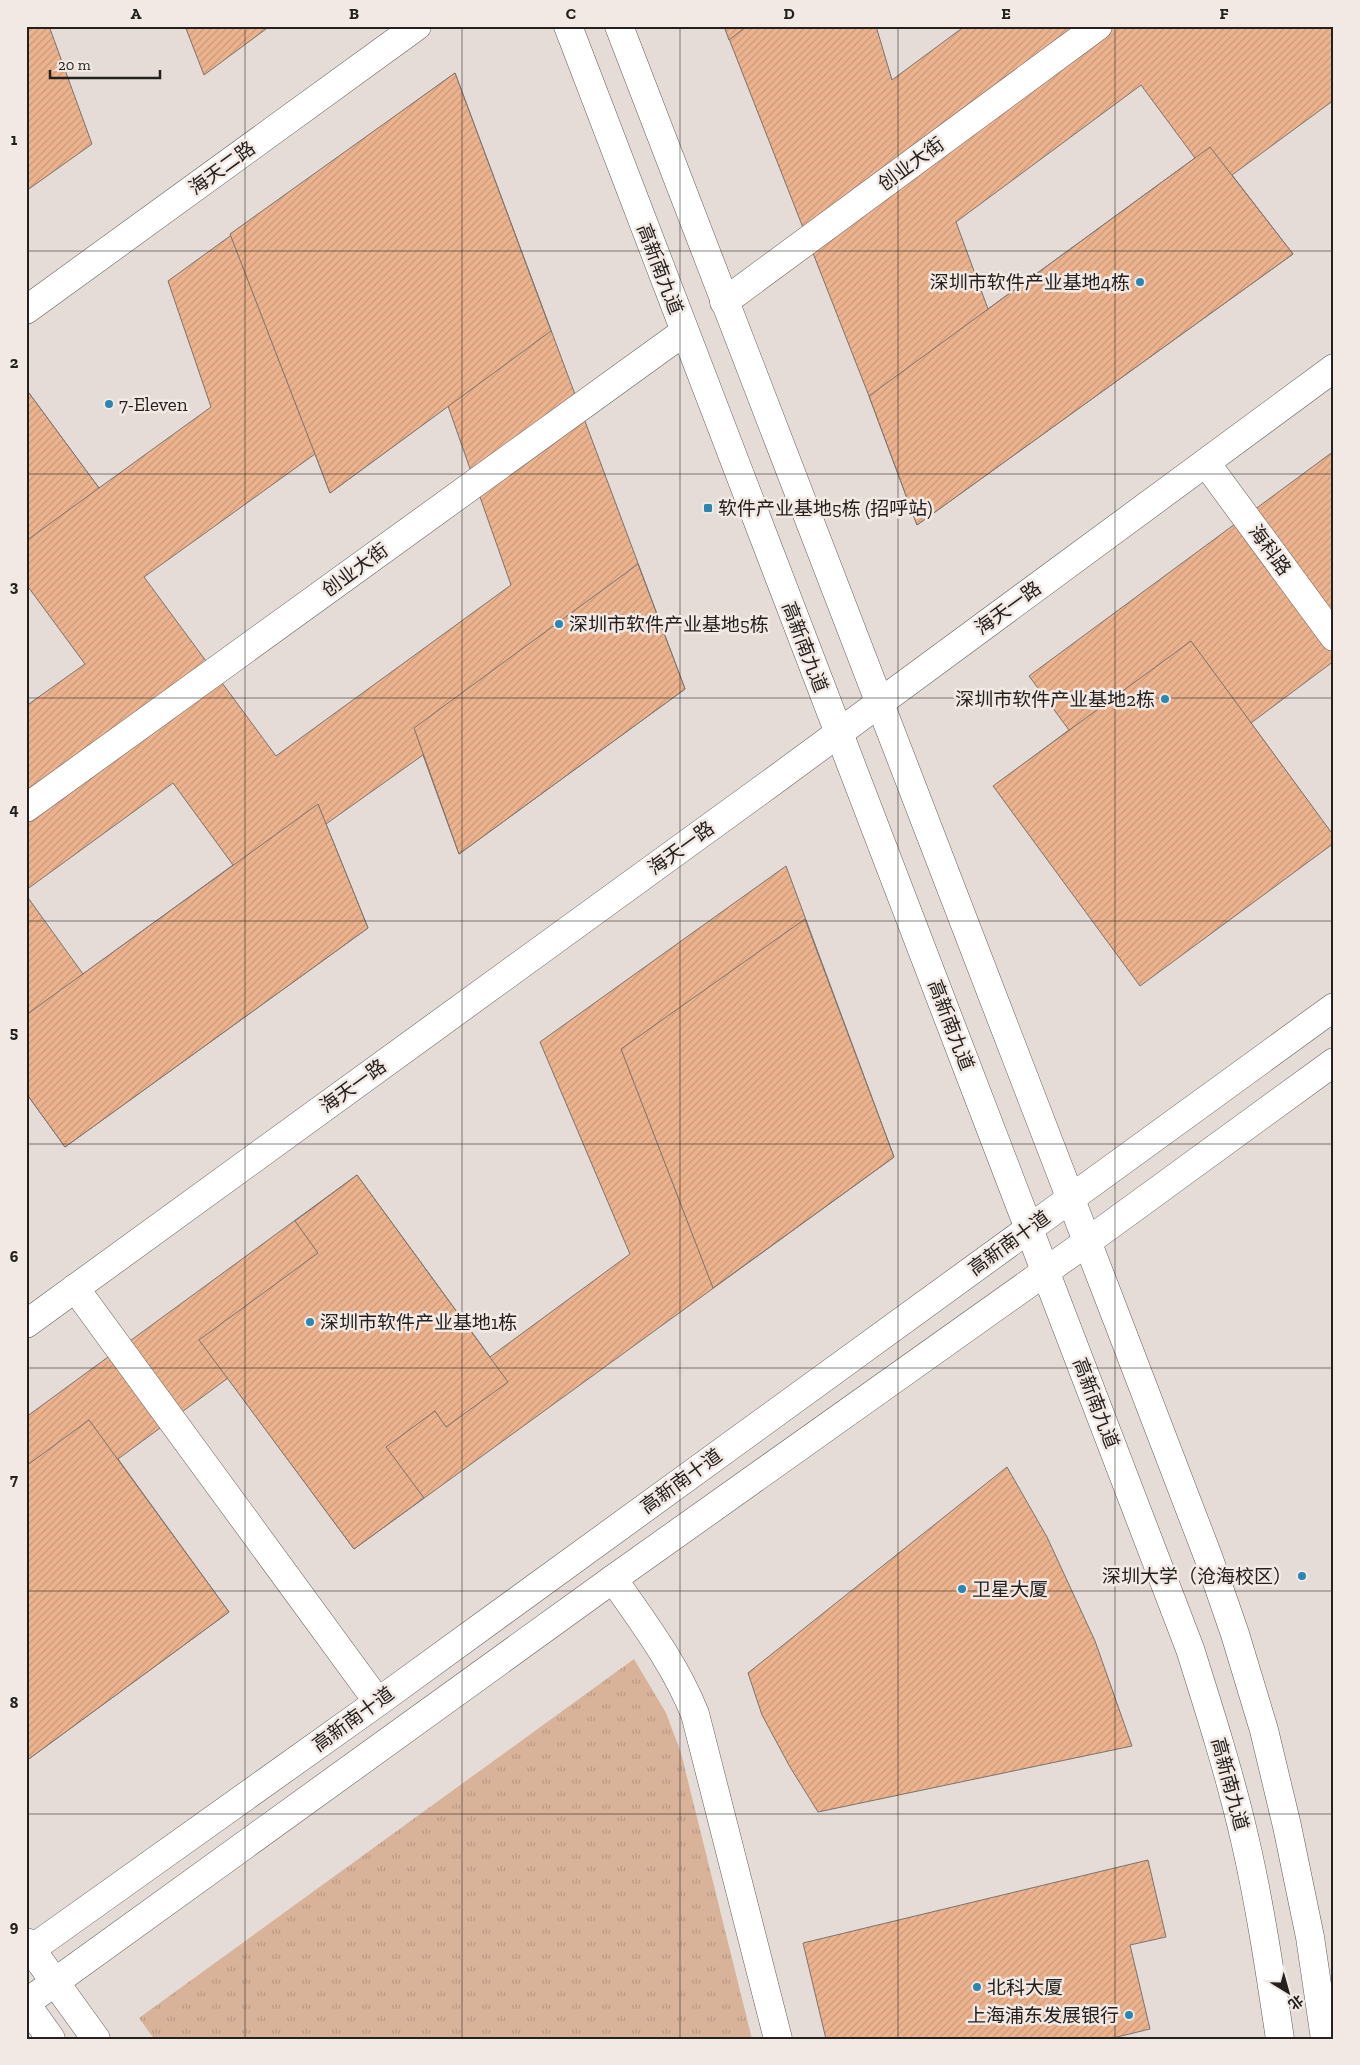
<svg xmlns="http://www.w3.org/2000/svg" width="1360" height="2065" font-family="'Zilla Slab','Noto Sans SC',serif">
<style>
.grass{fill:url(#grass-tufts)}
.building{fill:url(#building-hatch);stroke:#7a736e;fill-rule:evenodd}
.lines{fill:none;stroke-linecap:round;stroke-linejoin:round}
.street-casing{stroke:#635c58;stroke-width:29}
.secondary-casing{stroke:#635c58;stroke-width:29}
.street{stroke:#fff;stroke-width:28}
.secondary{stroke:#fff;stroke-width:28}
.grid{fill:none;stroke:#23201e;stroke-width:1;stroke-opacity:0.55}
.poi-dot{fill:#2a86b3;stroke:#f2e9e4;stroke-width:2}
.labels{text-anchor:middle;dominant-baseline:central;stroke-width:5;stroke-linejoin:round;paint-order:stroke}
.street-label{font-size:19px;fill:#23201e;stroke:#f2e9e4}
.poi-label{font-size:19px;fill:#23201e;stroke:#f2e9e4;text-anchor:start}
.neatline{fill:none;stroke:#23201e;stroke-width:2}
.grid-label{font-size:16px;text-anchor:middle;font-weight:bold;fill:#23201e}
</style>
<defs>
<pattern id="grass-tufts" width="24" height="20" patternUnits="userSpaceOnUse" patternTransform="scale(1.25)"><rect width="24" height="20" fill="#d9b29a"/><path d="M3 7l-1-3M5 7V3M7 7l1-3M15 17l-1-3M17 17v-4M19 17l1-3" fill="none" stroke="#ba9984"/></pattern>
<pattern id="building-hatch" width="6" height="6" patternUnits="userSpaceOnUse" patternTransform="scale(1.25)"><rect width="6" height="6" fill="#ecb38e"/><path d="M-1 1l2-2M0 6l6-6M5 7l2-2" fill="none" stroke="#ca9a7a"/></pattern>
</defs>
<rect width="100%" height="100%" fill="#e5dcd7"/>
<polygon class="grass" points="634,1659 666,1713 681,1753 752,2039 154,2039 139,2018"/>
<g class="building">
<polygon points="26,26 49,26 92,144 26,191"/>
<polygon points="185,26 270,26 204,75"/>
<path d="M724,26H876L892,80L965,26H1334V100L1232,175L1293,254L917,525L869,396ZM1141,85L1195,158L988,309L956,222Z"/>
<polygon points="724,26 747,26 729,40"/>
<path d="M455,73L685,689L459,854L423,755L326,824L368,928L65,1147L26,1093V895L83,974L233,865L173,783L26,890V706L85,664L26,584V389L99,488L211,407L168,281ZM448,406L511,585L276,756L144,577L315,454L330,493Z"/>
<polygon points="455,73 551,331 330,493 230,234"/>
<polygon points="1210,147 1293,254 917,525 869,396"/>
<polygon points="26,389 99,488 26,541"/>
<polygon points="1334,451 1334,661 1251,723 1334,837 1334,842 1140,984 994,786 1069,730 1029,676"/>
<polygon points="638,564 685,689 459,854 414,728"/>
<polygon points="1191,641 1334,836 1334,843 1140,986 993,786"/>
<polygon points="318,804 368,928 65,1147 26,1093 26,1015"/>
<polygon points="786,866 894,1157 354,1549 228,1378 118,1459 229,1612 26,1761 26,1417 357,1175 490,1357 630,1254 540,1042"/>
<polygon points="805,919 894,1157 713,1288 621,1049"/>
<polygon points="357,1175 508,1382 446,1427 435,1411 386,1447 424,1498 354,1549 199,1340 318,1253 295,1221"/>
<polygon points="89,1420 229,1612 26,1761 26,1466"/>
<polygon points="1007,1467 1047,1537 1095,1641 1132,1746 818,1812 790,1767 762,1715 748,1673"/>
<polygon points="1148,1860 1166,1937 1130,1945 1150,2029 1109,2039 826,2039 803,1943"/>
</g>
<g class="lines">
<defs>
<g id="street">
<polyline points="724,302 1098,26"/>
<polyline points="1206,463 1334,637"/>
<polyline points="26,808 684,332"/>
<polyline points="75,1288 378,1702"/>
<path d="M613,1579C643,1622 675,1664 695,1714L778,2039"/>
</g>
<g id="secondary">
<path d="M568,26L1190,1649C1210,1712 1230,1775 1245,1840C1260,1905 1270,1972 1280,2039"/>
<polyline points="619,26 1122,1332 1209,1559 1235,1634 1264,1730 1287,1826 1310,1937 1325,2039"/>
<polyline points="26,310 417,26"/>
<polyline points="26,1324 779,777 1334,368"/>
<polyline points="26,1942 96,2039"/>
<polyline points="26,1953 378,1702 1334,1007"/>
<polyline points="26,2003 613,1579 1087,1242 1334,1062"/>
<polyline points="26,2004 51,2039"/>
</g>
</defs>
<use href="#street" class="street-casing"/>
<use href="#secondary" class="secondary-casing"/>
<use href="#street" class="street"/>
<use href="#secondary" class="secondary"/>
</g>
<path class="grid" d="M245,26V2039M462,26V2039M680,26V2039M898,26V2039M1115,26V2039M26,251H1334M26,474H1334M26,698H1334M26,921H1334M26,1144H1334M26,1368H1334M26,1591H1334M26,1814H1334"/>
<g class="poi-dot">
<circle cx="1140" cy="282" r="5"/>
<circle cx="109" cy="404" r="5"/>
<rect x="703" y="503" width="10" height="10" rx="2.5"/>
<circle cx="559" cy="624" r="5"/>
<circle cx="1165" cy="699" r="5"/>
<circle cx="310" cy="1322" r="5"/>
<circle cx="1302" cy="1576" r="5"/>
<circle cx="962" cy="1589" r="5"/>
<circle cx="977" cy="1987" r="5"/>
<circle cx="1129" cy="2015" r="5"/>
</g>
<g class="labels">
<g class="street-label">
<text transform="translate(911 164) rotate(-36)">创业大街</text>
<text transform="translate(222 168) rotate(-36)">海天二路</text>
<text transform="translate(660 269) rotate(69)">高新南九道</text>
<text transform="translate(1270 550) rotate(54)">海科路</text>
<text transform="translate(355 570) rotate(-36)">创业大街</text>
<text transform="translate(1008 608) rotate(-36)">海天一路</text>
<text transform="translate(805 647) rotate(69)">高新南九道</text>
<text transform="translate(681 848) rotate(-36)">海天一路</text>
<text transform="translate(951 1025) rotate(69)">高新南九道</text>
<text transform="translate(353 1086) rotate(-36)">海天一路</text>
<text transform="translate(1009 1243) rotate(-36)">高新南十道</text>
<text transform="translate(1096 1403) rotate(69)">高新南九道</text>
<text transform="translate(681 1481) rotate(-36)">高新南十道</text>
<text transform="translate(353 1719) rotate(-36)">高新南十道</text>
<text transform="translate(1230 1784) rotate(75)">高新南九道</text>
</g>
<g class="poi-label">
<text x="1130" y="282" text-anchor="end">深圳市软件产业基地4栋</text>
<text x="119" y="404">7-Eleven</text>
<text x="718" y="508">软件产业基地5栋 (招呼站)</text>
<text x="569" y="624">深圳市软件产业基地5栋</text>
<text x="1155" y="699" text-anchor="end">深圳市软件产业基地2栋</text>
<text x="320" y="1322">深圳市软件产业基地1栋</text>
<text x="1292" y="1576" text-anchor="end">深圳大学（沧海校区）</text>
<text x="972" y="1589">卫星大厦</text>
<text x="987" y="1987">北科大厦</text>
<text x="1119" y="2015" text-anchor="end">上海浦东发展银行</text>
</g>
</g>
<rect width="1360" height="2065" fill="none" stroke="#f2e9e4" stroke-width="55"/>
<g transform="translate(1288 1992) rotate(143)" stroke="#f2e9e4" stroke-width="4" paint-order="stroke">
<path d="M0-4L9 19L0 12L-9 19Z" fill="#23201e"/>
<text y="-8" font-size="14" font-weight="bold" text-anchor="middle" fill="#23201e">北</text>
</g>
<path d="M50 70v8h110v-8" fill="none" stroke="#23201e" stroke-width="2.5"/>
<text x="58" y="70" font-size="15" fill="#23201e" stroke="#f2e9e4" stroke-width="4" paint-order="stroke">20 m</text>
<rect x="28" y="28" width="1304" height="2010" class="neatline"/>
<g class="grid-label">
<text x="136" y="19">A</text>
<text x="354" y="19">B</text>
<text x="571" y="19">C</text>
<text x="789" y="19">D</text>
<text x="1006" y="19">E</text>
<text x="1224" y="19">F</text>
<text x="14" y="145">1</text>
<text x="14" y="368">2</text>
<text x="14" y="592">3</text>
<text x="14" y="815">4</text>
<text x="14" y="1038">5</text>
<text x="14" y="1262">6</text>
<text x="14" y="1485">7</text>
<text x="14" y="1708">8</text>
<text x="14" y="1932">9</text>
</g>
</svg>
